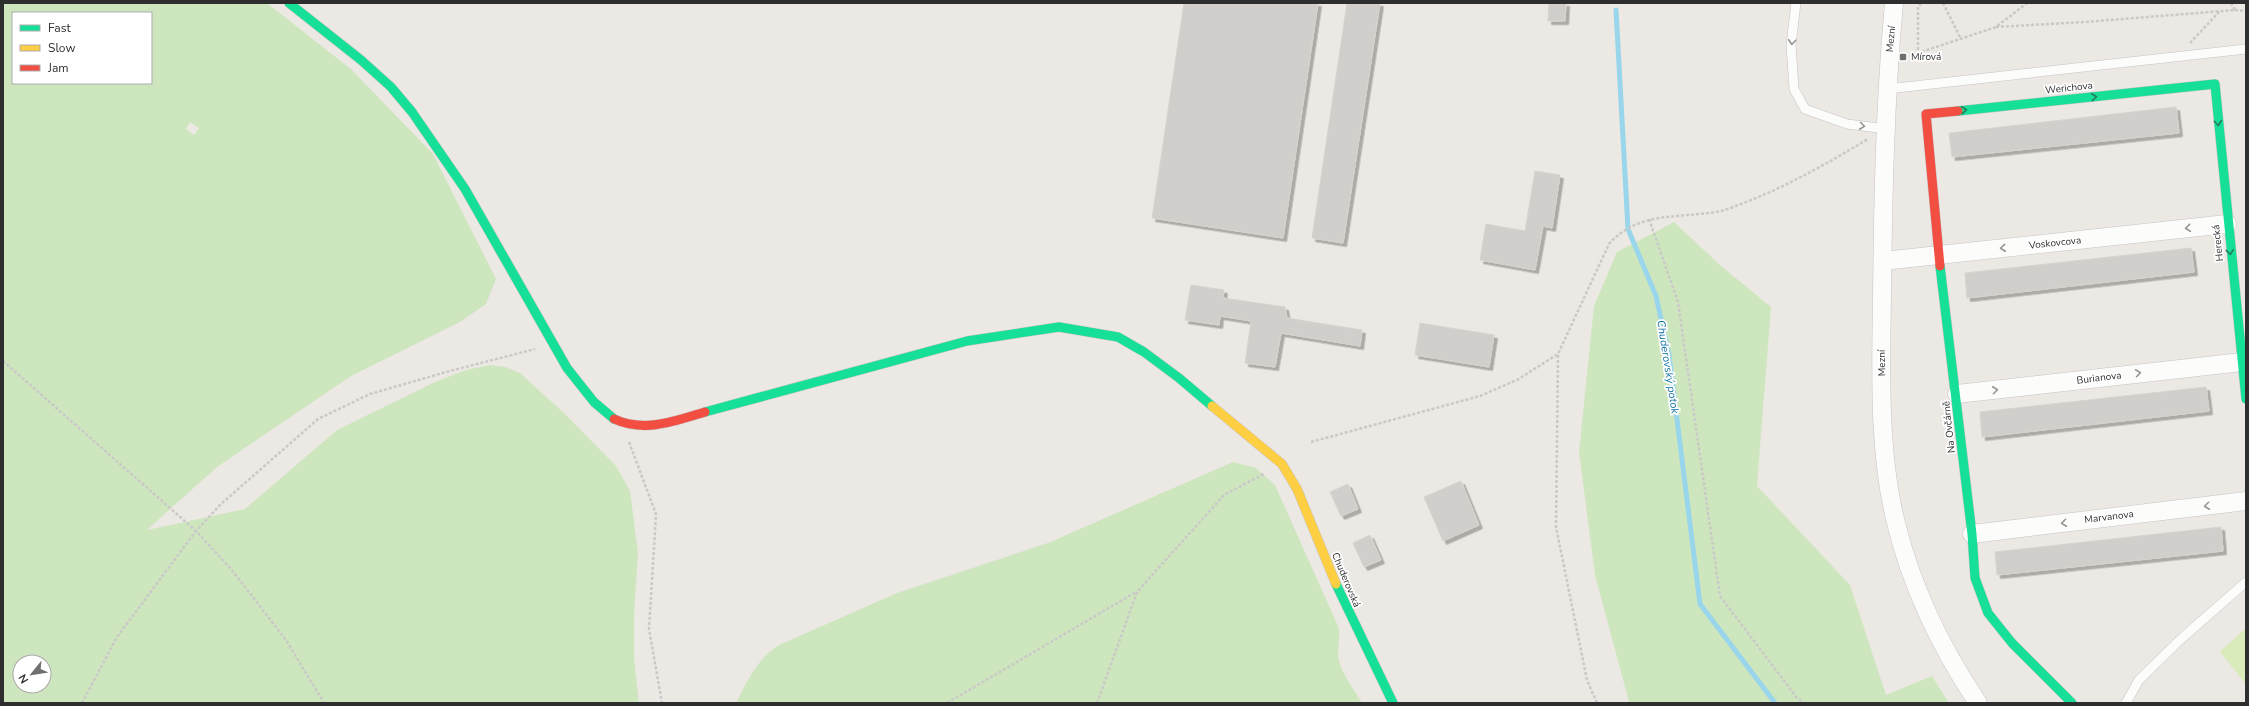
<svg xmlns="http://www.w3.org/2000/svg" width="2249" height="706" font-family="'Nunito Sans',sans-serif">
<style>
.green{fill:#cee6be;fill-rule:evenodd}
.pitch{fill:#d9eabb}
.lines{fill:none;stroke-linecap:round;stroke-linejoin:round}
.stream{stroke:#99d6ec;stroke-width:5}
.building{fill:#d1cecb;stroke:#d7d4d0;filter:url(#shadow)}
.lane-casing{stroke:#c5c4c5;stroke-width:10}
.street-casing{stroke:#c5c4c5;stroke-width:19}
.fast-casing{stroke:#c5c4c5;stroke-width:10}
.slow-casing{stroke:#c5c4c5;stroke-width:10}
.jam-casing{stroke:#c5c4c5;stroke-width:10}
.path{stroke:#c9c9c8;stroke-width:2.5;stroke-dasharray:3 2;stroke-linecap:butt}
.lane{stroke:#fcfcfb;stroke-width:9}
.street{stroke:#fcfcfb;stroke-width:18}
.fast{stroke:#16e098;stroke-width:9}
.slow{stroke:#ffcf43;stroke-width:9}
.jam{stroke:#f24e42;stroke-width:9}
.oneway{stroke:#959594}
.oneway2{stroke:#237e5e}
.poi-dot{fill:#706f6e;stroke:#fff;stroke-width:1.5}
.labels{text-anchor:middle;dominant-baseline:central;stroke-width:3.5;stroke-linejoin:round;paint-order:stroke}
.street-label{font-size:10px;fill:#2e2e2e;stroke:#fff}
.poi-label{font-size:10px;fill:#2e2e2e;stroke:#fff;text-anchor:start}
.water-label{font-size:11px;font-style:italic;fill:#0d6fa3;stroke:#fff}
</style>
<defs>
<filter id="shadow"><feDropShadow dx="3.5" dy="3.5" stdDeviation="0" flood-color="#0004"/></filter>
</defs>
<rect width="100%" height="100%" fill="#ece8e4"/>
<g class="green">
<path d="M3,3H267L352,70L433,154L496,279L486,304L460,322L351,376L217,467L147,530L245,509L337,430L435,382L466,370L490,365L505,367L520,373L566,415L616,466L630,491L638,552L634,616V658L639,703H3ZM13,13H151V83H13ZM190,122L199,128L194,135L186,129ZM20,662H44V686H20Z"/>
<polygon points="1674,222 1721,266 1771,307 1757,486 1850,585 1886,695 1932,676 1949,703 1629,702 1595,575 1579,452 1594,306 1617,252"/>
<path d="M1233,462L1256,468L1275,485L1338,626C1341,636 1338,644 1338,654C1339,671 1354,689 1362,703H736C747,681 758,658 779,645L897,593L1048,543Z"/>
</g>
<polygon class="pitch" points="2246,628 2246,684 2220,652"/>
<g class="lines">
<polyline class="stream" points="1616,10 1628,229 1656,296 1669,355 1700,604 1775,703"/>
</g>
<g class="building">
<polygon points="1184,3 1318,3 1283,238 1152,218"/>
<polygon points="1347,3 1380,3 1343,243 1312,238"/>
<polygon points="1549,3 1566,3 1565,21 1548,21"/>
<polygon points="2176,107 2179,133 1952,157 1949,133"/>
<polygon points="1535,171 1560,175 1552,228 1543,226 1535,270 1480,260 1486,224 1525,231"/>
<polygon points="2191,248 2194,272 1967,298 1965,273"/>
<polygon points="1191,285 1224,290 1223,298 1285,307 1287,318 1362,330 1360,346 1281,333 1275,367 1245,363 1251,321 1220,316 1219,325 1185,320"/>
<polygon points="1420,323 1494,335 1489,367 1415,355"/>
<polygon points="2206,387 2209,411 1982,437 1980,412"/>
<polygon points="1461,481 1479,525 1443,541 1424,497"/>
<polygon points="1348,484 1358,509 1341,516 1330,492"/>
<polygon points="2221,527 2223,551 1997,575 1995,552"/>
<polygon points="1370,535 1381,560 1364,567 1353,543"/>
</g>
<g class="lines">
<defs>
<g id="lane">
<polyline points="1796,3 1791,45 1794,89 1805,109 1847,124 1886,129"/>
<polyline points="1887,89 2246,49"/>
<polyline points="2126,703 2139,680 2182,638 2246,582"/>
</g>
<g id="street">
<path d="M1894,3C1885,100 1883,198 1882,296C1881,369 1878,452 1896,523C1912,588 1941,648 1978,703"/>
<polyline points="1883,261 2227,224"/>
<polyline points="1957,394 2242,362"/>
<polyline points="1972,534 2246,501"/>
</g>
<g id="fast">
<polyline points="289,3 361,60 391,87 412,112 465,189 567,368 594,402 614,419"/>
<polyline points="1958,111 2215,84 2246,399"/>
<polyline points="1940,266 1972,534 1975,578 1988,613 2012,643 2072,703"/>
<polyline points="705,412 967,341 1059,327 1118,337 1144,352 1179,378 1212,406"/>
<polyline points="1336,584 1393,703"/>
</g>
<polyline id="slow" points="1212,406 1282,464 1297,489 1336,584"/>
<g id="jam">
<polyline points="1940,266 1926,114 1958,111"/>
<path d="M614,419C645,433 675,421 705,412"/>
</g>
</defs>
<use href="#lane" class="lane-casing"/>
<use href="#street" class="street-casing"/>
<use href="#fast" class="fast-casing"/>
<use href="#slow" class="slow-casing"/>
<use href="#jam" class="jam-casing"/>
<g class="path">
<polyline points="1921,3 1918,7 1918,53 1996,27 2027,3"/>
<polyline points="1943,3 1961,39"/>
<polyline points="2235,10 2246,11"/>
<polyline points="1996,27 2085,22 2235,10 2231,3"/>
<polyline points="2190,43 2219,12"/>
<polyline points="1649,219 1678,302 1720,596 1797,698 1805,703"/>
<polyline points="1558,355 1556,527 1587,680 1597,703"/>
<polyline points="3,361 196,531 231,569 286,640 324,703"/>
<polyline points="629,442 656,514 649,629 662,703"/>
<path d="M1311,442L1480,396L1517,380L1558,354L1609,244C1637,212 1677,218 1716,212C1724,211 1733,207 1741,204C1786,187 1828,163 1868,139"/>
<polyline points="82,703 117,637 196,531 221,504 318,419 370,394 446,372 535,349"/>
<polyline points="947,703 1136,592"/>
<polyline points="1097,703 1137,592 1224,495 1264,474"/>
</g>
<use href="#lane" class="lane"/>
<use href="#street" class="street"/>
<use href="#fast" class="fast"/>
<use href="#slow" class="slow"/>
<use href="#jam" class="jam"/>
</g>
<defs><path id="oneway-chevron" d="M-2-3.5L2.5 0L-2 3.5" fill="none" stroke-width="1.6" stroke-linecap="round" stroke-linejoin="round"/></defs>
<g class="oneway">
<use href="#oneway-chevron" transform="translate(1792 42) rotate(94)"/>
<use href="#oneway-chevron" transform="translate(1862 126) rotate(7)"/>
<use href="#oneway-chevron" transform="translate(2188 228) rotate(174)"/>
<use href="#oneway-chevron" transform="translate(2003 248) rotate(174)"/>
<use href="#oneway-chevron" transform="translate(2138 373) rotate(-7)"/>
<use href="#oneway-chevron" transform="translate(1995 390) rotate(-7)"/>
<use href="#oneway-chevron" transform="translate(2207 506) rotate(173)"/>
<use href="#oneway-chevron" transform="translate(2064 523) rotate(173)"/>
</g>
<g class="oneway2">
<use href="#oneway-chevron" transform="translate(2094 97) rotate(-6)"/>
<use href="#oneway-chevron" transform="translate(1964 110) rotate(-6)"/>
<use href="#oneway-chevron" transform="translate(2218 123) rotate(85)"/>
<use href="#oneway-chevron" transform="translate(2230 252) rotate(84)"/>
</g>
<rect class="poi-dot" x="1899" y="53" width="8" height="8" rx="2"/>
<g class="labels">
<g class="street-label">
<text transform="translate(1891 39) rotate(-85)">Mezní</text>
<text transform="translate(2069 88) rotate(-6)">Werichova</text>
<text transform="translate(2055 243) rotate(-6)">Voskovcova</text>
<text transform="translate(2218 243) rotate(-96)">Herecká</text>
<text transform="translate(1882 363) rotate(-91)">Mezní</text>
<text transform="translate(2099 378) rotate(-7)">Burianova</text>
<text transform="translate(1949 427) rotate(-96)">Na Ovčárně</text>
<text transform="translate(2109 517) rotate(-7)">Marvanova</text>
<text transform="translate(1346 580) rotate(67)">Chuderovská</text>
</g>
<g class="poi-label">
<text x="1911" y="57">Mírová</text>
</g>
<g class="water-label">
<text transform="translate(1668 367) rotate(81)">Chuderovský potok</text>
</g>
</g>
<rect width="2249" height="706" fill="none" stroke="#2e2e2e" stroke-width="8"/>
<rect x="12" y="12" width="140" height="72" fill="#ffffff" stroke="#ababab"/>
<rect x="20" y="25" width="20" height="6" fill="#16e098" stroke="#ababab"/>
<text x="48" y="32" font-size="12" fill="#2e2e2e">Fast</text>
<rect x="20" y="45" width="20" height="6" fill="#ffcf43" stroke="#ababab"/>
<text x="48" y="52" font-size="12" fill="#2e2e2e">Slow</text>
<rect x="20" y="65" width="20" height="6" fill="#f24e42" stroke="#ababab"/>
<text x="48" y="72" font-size="12" fill="#2e2e2e">Jam</text>
<g transform="translate(32 674) rotate(240)"><circle r="19" fill="#ffffff" stroke="#ababab"/>
<path d="M0-3L7 15L0 10L-7 15Z" fill="#706f6e"/>
<text y="-6" font-size="11" font-weight="bold" text-anchor="middle" fill="#2e2e2e">N</text>
</g>
</svg>
